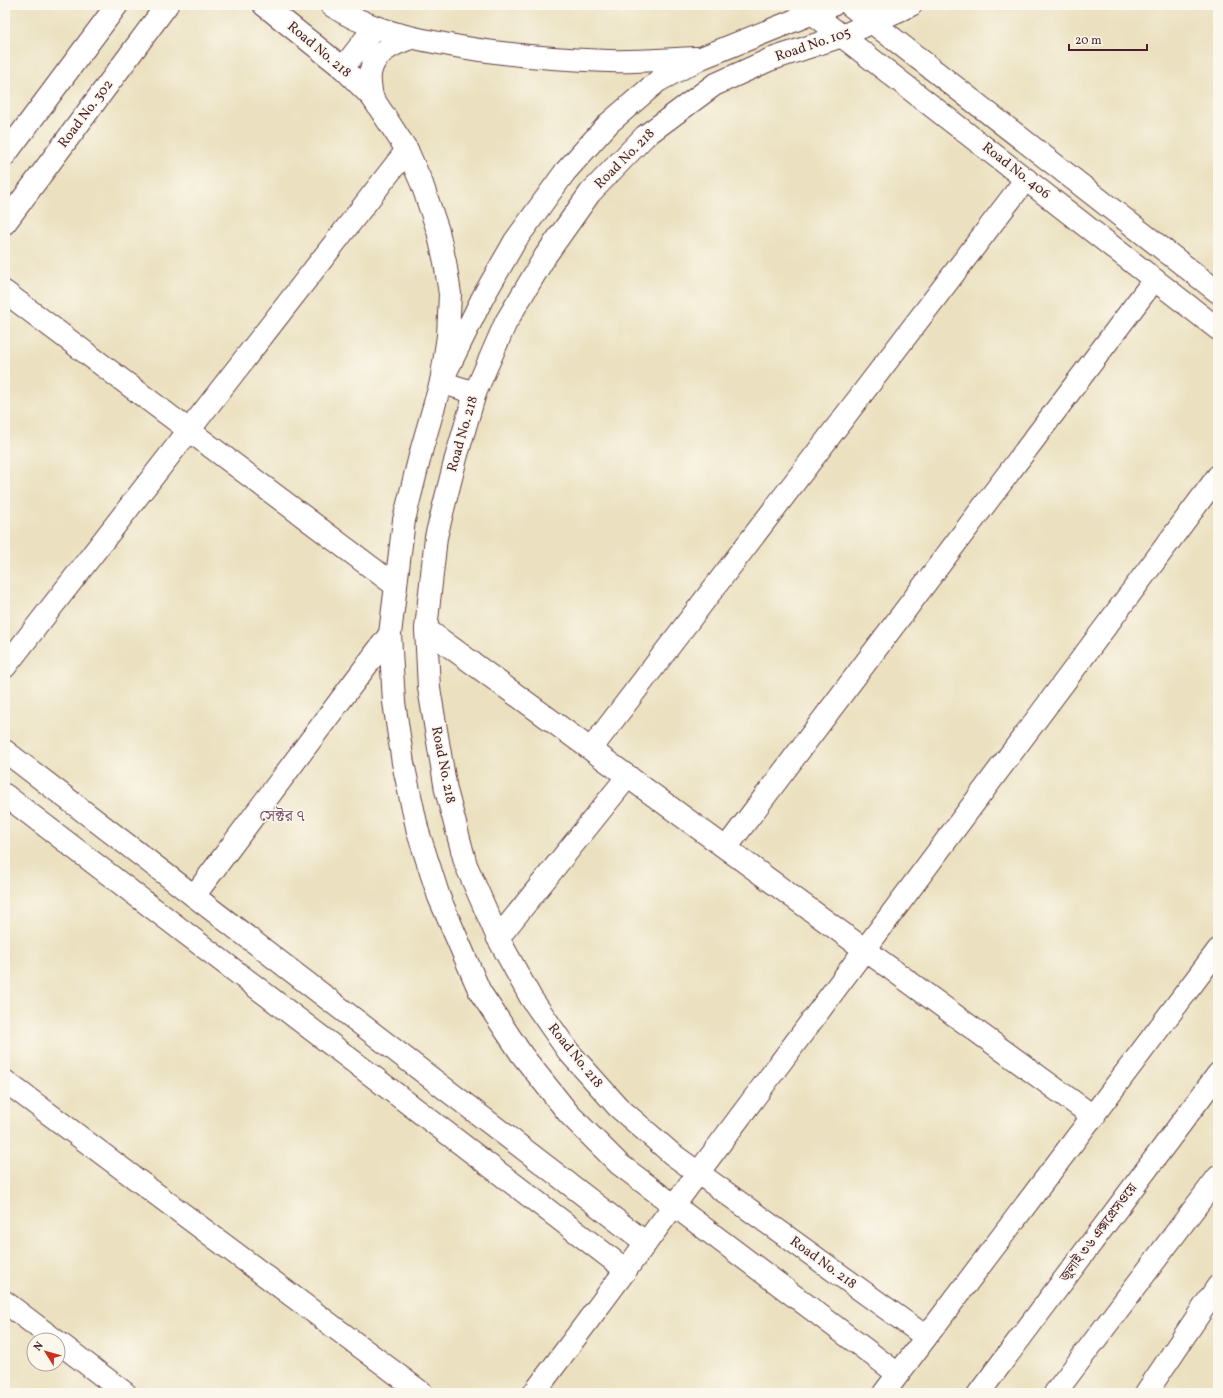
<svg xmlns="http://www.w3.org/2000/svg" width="1223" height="1398" font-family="Vollkorn,'Noto Serif Bengali',serif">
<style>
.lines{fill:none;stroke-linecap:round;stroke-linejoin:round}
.street-casing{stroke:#623c41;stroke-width:24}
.secondary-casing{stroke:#623c41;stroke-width:24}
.primary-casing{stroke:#623c41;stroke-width:24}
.highway-casing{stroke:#623c41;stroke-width:24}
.street{stroke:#fff;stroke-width:22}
.secondary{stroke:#fff;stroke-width:22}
.primary{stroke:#fff;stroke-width:22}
.highway{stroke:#fff;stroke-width:22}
.labels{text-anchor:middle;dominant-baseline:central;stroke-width:3.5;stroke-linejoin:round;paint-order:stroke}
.street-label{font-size:14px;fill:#4a1f2b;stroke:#fbf7ec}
.quarter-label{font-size:16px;fill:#7b516f;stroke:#fbf7ec}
</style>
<rect width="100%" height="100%" fill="#fbf7ec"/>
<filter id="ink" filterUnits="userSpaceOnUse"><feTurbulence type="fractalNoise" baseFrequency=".025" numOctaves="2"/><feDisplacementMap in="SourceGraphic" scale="8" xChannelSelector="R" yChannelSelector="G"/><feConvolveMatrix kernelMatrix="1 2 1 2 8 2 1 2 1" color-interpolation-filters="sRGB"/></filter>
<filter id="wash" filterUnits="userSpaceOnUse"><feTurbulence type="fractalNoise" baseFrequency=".012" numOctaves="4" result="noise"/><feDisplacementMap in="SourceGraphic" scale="16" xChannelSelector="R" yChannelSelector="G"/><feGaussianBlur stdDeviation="0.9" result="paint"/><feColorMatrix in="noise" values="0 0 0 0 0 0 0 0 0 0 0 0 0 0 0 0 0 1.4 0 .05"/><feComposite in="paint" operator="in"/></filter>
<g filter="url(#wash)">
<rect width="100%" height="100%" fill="#ebe1c0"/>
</g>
<g filter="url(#ink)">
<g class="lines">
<defs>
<g id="street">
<polyline points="802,5 1218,329"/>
<polyline points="850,5 1218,292"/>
<polyline points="5,155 117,5"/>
<polyline points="5,223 167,5"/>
<polyline points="5,292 396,586"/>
<polyline points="426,629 1094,1117"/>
<polyline points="5,667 407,150"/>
<polyline points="591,749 1026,179"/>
<polyline points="5,751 646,1243"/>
<polyline points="5,795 626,1270"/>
<polyline points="726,848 1154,280"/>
<polyline points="194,896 390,634"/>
<polyline points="498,938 628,776"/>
<polyline points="5,1081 422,1393"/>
<polyline points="5,1302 55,1340"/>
<polyline points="58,1342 125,1393"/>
<polyline points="534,1393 1218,476"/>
</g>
<g id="secondary">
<polyline points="264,5 343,68 372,97 407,150 422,184 438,231 445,262 450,294 448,336 441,382 422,448 404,520 390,634 394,702 403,763 418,832 439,897 480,992 522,1055 569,1114 619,1164 898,1374"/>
<path d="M331,5C364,27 401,36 439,43C494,54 551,59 608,61C637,62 667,59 696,58"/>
<polyline points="911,5 842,36 769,60 714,85 645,136 590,193 546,255 506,322 475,393 456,458 436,537 426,629 429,688 446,790 466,865 498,938 531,998 568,1051 618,1107 672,1154 926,1337"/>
<polyline points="343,68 374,28"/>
<path d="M372,97C371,90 369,81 370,74C373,53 393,44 411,38"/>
<polyline points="475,393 441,382 483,297 515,241 565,172 609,123 658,81 701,58 833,5"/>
</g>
<g id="primary">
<polyline points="884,1393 1218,950"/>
<polyline points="1146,1393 1218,1286"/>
</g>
<g id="highway">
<polyline points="979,1393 1218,1074"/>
<polyline points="1055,1393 1218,1177"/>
</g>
</defs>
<use href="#street" class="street-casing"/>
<use href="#secondary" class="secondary-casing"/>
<use href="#primary" class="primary-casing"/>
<use href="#highway" class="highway-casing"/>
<use href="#street" class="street"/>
<use href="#secondary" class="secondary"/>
<use href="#primary" class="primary"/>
<use href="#highway" class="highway"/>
</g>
</g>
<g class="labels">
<g class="street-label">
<text transform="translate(813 45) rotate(-19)">Road No. 105</text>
<text transform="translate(319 50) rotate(40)">Road No. 218</text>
<text transform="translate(86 114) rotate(-53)">Road No. 302</text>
<text transform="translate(625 159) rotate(-45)">Road No. 218</text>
<text transform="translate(1016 171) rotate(38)">Road No. 406</text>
<text transform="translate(463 434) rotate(-74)">Road No. 218</text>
<text transform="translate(443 765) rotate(79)">Road No. 218</text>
<text transform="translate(575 1056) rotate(51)">Road No. 218</text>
<text transform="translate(1099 1233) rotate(-53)">জুলাই ৩৬ এক্সপ্রেসওয়ে</text>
<text transform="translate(823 1263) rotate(36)">Road No. 218</text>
</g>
<g class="quarter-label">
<text x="282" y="817">সেক্টর ৭</text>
</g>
</g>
<rect width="1223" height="1398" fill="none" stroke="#fbf7ec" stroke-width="20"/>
<g transform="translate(46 1352) rotate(307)"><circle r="19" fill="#fbf7ec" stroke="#b4a19f"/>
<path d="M0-3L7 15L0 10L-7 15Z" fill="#c8321e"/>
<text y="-6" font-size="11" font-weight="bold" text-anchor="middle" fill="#4a1f2b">N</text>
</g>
<path d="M1069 44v6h78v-6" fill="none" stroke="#4a1f2b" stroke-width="2"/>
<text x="1075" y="44" font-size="12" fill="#4a1f2b" stroke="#fbf7ec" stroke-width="3" paint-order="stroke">20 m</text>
</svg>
